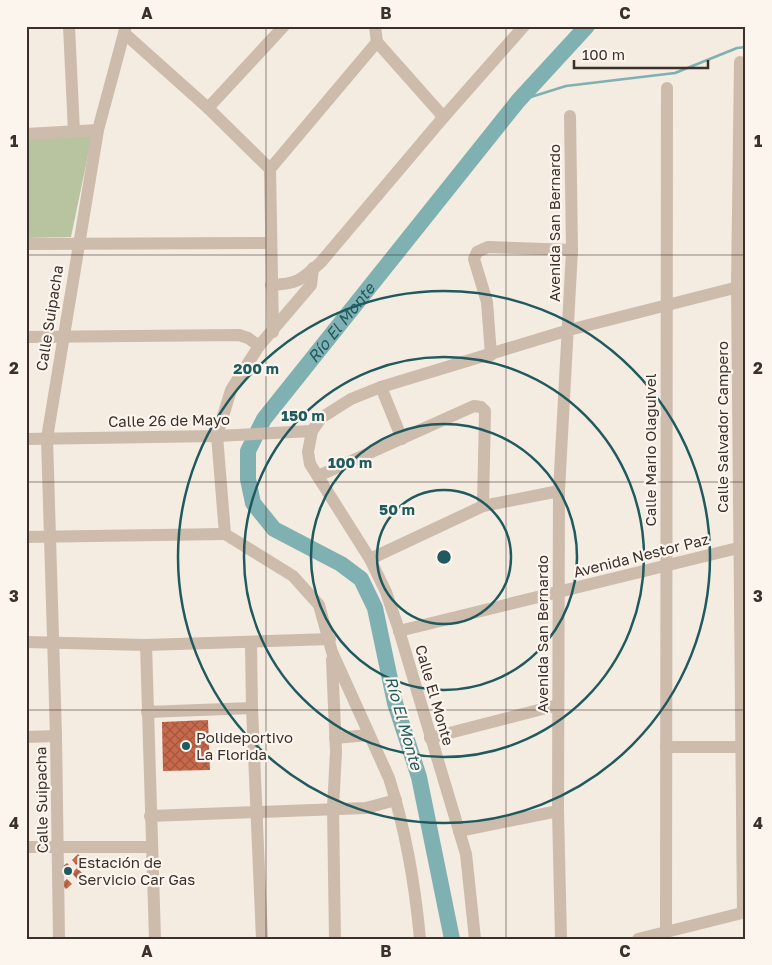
<svg xmlns="http://www.w3.org/2000/svg" width="772" height="965" font-family="'Golos Text',sans-serif">
<style>
.park{fill:#b8c4a0}
.lines{fill:none;stroke-linecap:round;stroke-linejoin:round}
.stream{stroke:#7fb0b2;stroke-width:2.5}
.river{stroke:#7fb0b2;stroke-width:16}
.building{fill:url(#building-cross-hatch)}
.minor{stroke:#cdbbac;stroke-width:12}
.grid{fill:none;stroke:#3b302b;stroke-width:1;stroke-opacity:0.55}
.ring{fill:none;stroke:#1f5a5e;stroke-width:2.5}
.poi-dot{fill:#1f5a5e;stroke:#fbf5ee;stroke-width:2}
.labels{text-anchor:middle;dominant-baseline:central;stroke-width:4.5;stroke-linejoin:round;paint-order:stroke}
.street-label{font-size:15px;fill:#3b302b;stroke:#fbf5ee}
.poi-label{font-size:15px;fill:#3b302b;stroke:#fbf5ee;text-anchor:start}
.water-label{font-size:16px;font-style:italic;fill:#1f5a5e;stroke:#fbf5ee}
.centre{fill:#1f5a5e;stroke:#fbf5ee;stroke-width:2.5}
.ring-label{font-size:15px;text-anchor:middle;font-weight:bold;fill:#1f5a5e;stroke:#fbf5ee;stroke-width:4.5;stroke-linejoin:round;paint-order:stroke}
.neatline{fill:none;stroke:#3b302b;stroke-width:2}
.grid-label{font-size:16px;text-anchor:middle;font-weight:bold;fill:#3b302b}
</style>
<defs>
<pattern id="building-cross-hatch" width="8" height="8" patternUnits="userSpaceOnUse" patternTransform="scale(1.25)"><rect width="8" height="8" fill="#c8694b"/><path d="M0 0l8 8M0 8l8-8" fill="none" stroke="#a4573f"/></pattern>
</defs>
<rect width="100%" height="100%" fill="#f4ebe1"/>
<polygon class="park" points="92,136 71,237 26,238 26,138"/>
<g class="lines">
<polyline class="stream" points="518,101 566,86 675,73 737,48 746,47"/>
<path class="river" id="s1" d="M452,939L419,777L395,703L375,608L361,579L341,564L274,529L253,503L248,479V451L264,419L518,101L587,26"/>
</g>
<g class="building">
<polygon points="208,720 210,770 163,771 162,722"/>
<polygon points="78,854 83,859 76,865 72,860"/>
<polygon points="67,863 73,869 66,875 60,869"/>
<polygon points="77,868 83,874 77,879 72,873"/>
<polygon points="67,879 72,884 66,889 61,884"/>
</g>
<g class="lines">
<g class="minor">
<polyline points="69,26 74,132"/>
<polyline points="124,33 208,108 270,169 273,332"/>
<polyline points="740,62 737,287 743,913"/>
<polyline points="208,108 284,26"/>
<polyline points="442,119 524,26"/>
<polyline points="26,134 98,130"/>
<polyline points="270,169 377,42"/>
<polyline points="26,244 270,243"/>
<path d="M313,268L311,285L259,346L231,390L217,436L225,534L293,576L319,605L332,652L389,778C406,831 415,884 420,939"/>
<path d="M271,285C298,284 301,280 321,262L442,119L440,113L377,42L375,27"/>
<polyline points="26,337 239,335 248,338 259,346"/>
<polyline points="491,355 487,302 474,259 477,252 488,247 572,250"/>
<polyline points="381,387 402,439"/>
<polyline points="26,439 217,436 312,431"/>
<polyline points="318,476 474,406 481,407 485,411 483,506"/>
<polyline points="26,537 225,534"/>
<polyline points="370,559 483,506 559,491"/>
<polyline points="399,631 746,546"/>
<polyline points="26,642 146,645 330,639"/>
<polyline points="251,643 252,708 262,939"/>
<polyline points="146,645 155,939"/>
<polyline points="332,660 336,752 333,808 335,939"/>
<polyline points="147,712 252,708"/>
<polyline points="26,737 56,736"/>
<polyline points="335,738 369,735"/>
<polyline points="430,738 558,705"/>
<polyline points="666,747 741,747"/>
<polyline points="150,816 366,808 396,800"/>
<polyline points="459,831 558,811"/>
<polyline points="26,847 151,847"/>
<polyline points="666,932 667,88"/>
<polyline points="59,939 56,736 47,438 98,130 126,26"/>
<polyline points="475,939 466,854 398,627 386,592 370,559 310,464 308,452 312,431 321,418 351,399 381,387 569,330 746,285"/>
<polyline points="561,939 558,811 559,491 572,250 570,116"/>
<polyline points="638,939 746,912"/>
</g>
</g>
<path class="grid" d="M266,26V939M506,26V939M26,255H746M26,482H746M26,710H746"/>
<g class="ring">
<circle cx="444" cy="557" r="67"/>
<circle cx="444" cy="557" r="133"/>
<circle cx="444" cy="557" r="200"/>
<circle cx="444" cy="557" r="266"/>
</g>
<g class="poi-dot">
<circle cx="186" cy="746" r="5"/>
<circle cx="68" cy="871" r="5"/>
</g>
<g class="labels">
<g class="street-label">
<text transform="translate(554 223) rotate(-90)">Avenida San Bernardo</text>
<text transform="translate(49 318) rotate(-81)">Calle Suipacha</text>
<text transform="translate(169 420) rotate(-1)">Calle 26 de Mayo</text>
<text transform="translate(722 427) rotate(-90)">Calle Salvador Campero</text>
<text transform="translate(650 450) rotate(-90)">Calle Mario Olaguivel</text>
<text transform="translate(641 555) rotate(-14)">Avenida Nestor Paz</text>
<text transform="translate(542 634) rotate(-90)">Avenida San Bernardo</text>
<text transform="translate(435 695) rotate(74)">Calle El Monte</text>
<text transform="translate(41 800) rotate(-91)">Calle Suipacha</text>
</g>
<g class="poi-label">
<text x="196" y="737">Polideportivo<tspan x="196" dy="17">La Florida</tspan></text>
<text x="78" y="862">Estación de<tspan x="78" dy="17">Servicio Car Gas</tspan></text>
</g>
<g class="water-label">
<text stroke="none"><textPath href="#s1" startOffset="718">Río El Monte</textPath></text>
<text transform="translate(404 723) rotate(74)">Río El Monte</text>
</g>
</g>
<circle cx="444" cy="557" r="8" class="centre"/>
<g class="ring-label">
<text x="256" y="374">200 m</text>
<text x="303" y="421">150 m</text>
<text x="350" y="468">100 m</text>
<text x="397" y="515">50 m</text>
</g>
<rect width="772" height="965" fill="none" stroke="#fbf5ee" stroke-width="55"/>
<path d="M574 60v8h134v-8" fill="none" stroke="#3b302b" stroke-width="2.5"/>
<text x="582" y="60" font-size="15" fill="#3b302b" stroke="#fbf5ee" stroke-width="4" paint-order="stroke">100 m</text>
<rect x="28" y="28" width="716" height="910" class="neatline"/>
<g class="grid-label">
<text x="147" y="19">A</text>
<text x="386" y="19">B</text>
<text x="625" y="19">C</text>
<text x="14" y="147">1</text>
<text x="758" y="147">1</text>
<text x="14" y="374">2</text>
<text x="758" y="374">2</text>
<text x="14" y="602">3</text>
<text x="758" y="602">3</text>
<text x="14" y="829">4</text>
<text x="758" y="829">4</text>
<text x="147" y="957">A</text>
<text x="386" y="957">B</text>
<text x="625" y="957">C</text>
</g>
</svg>
